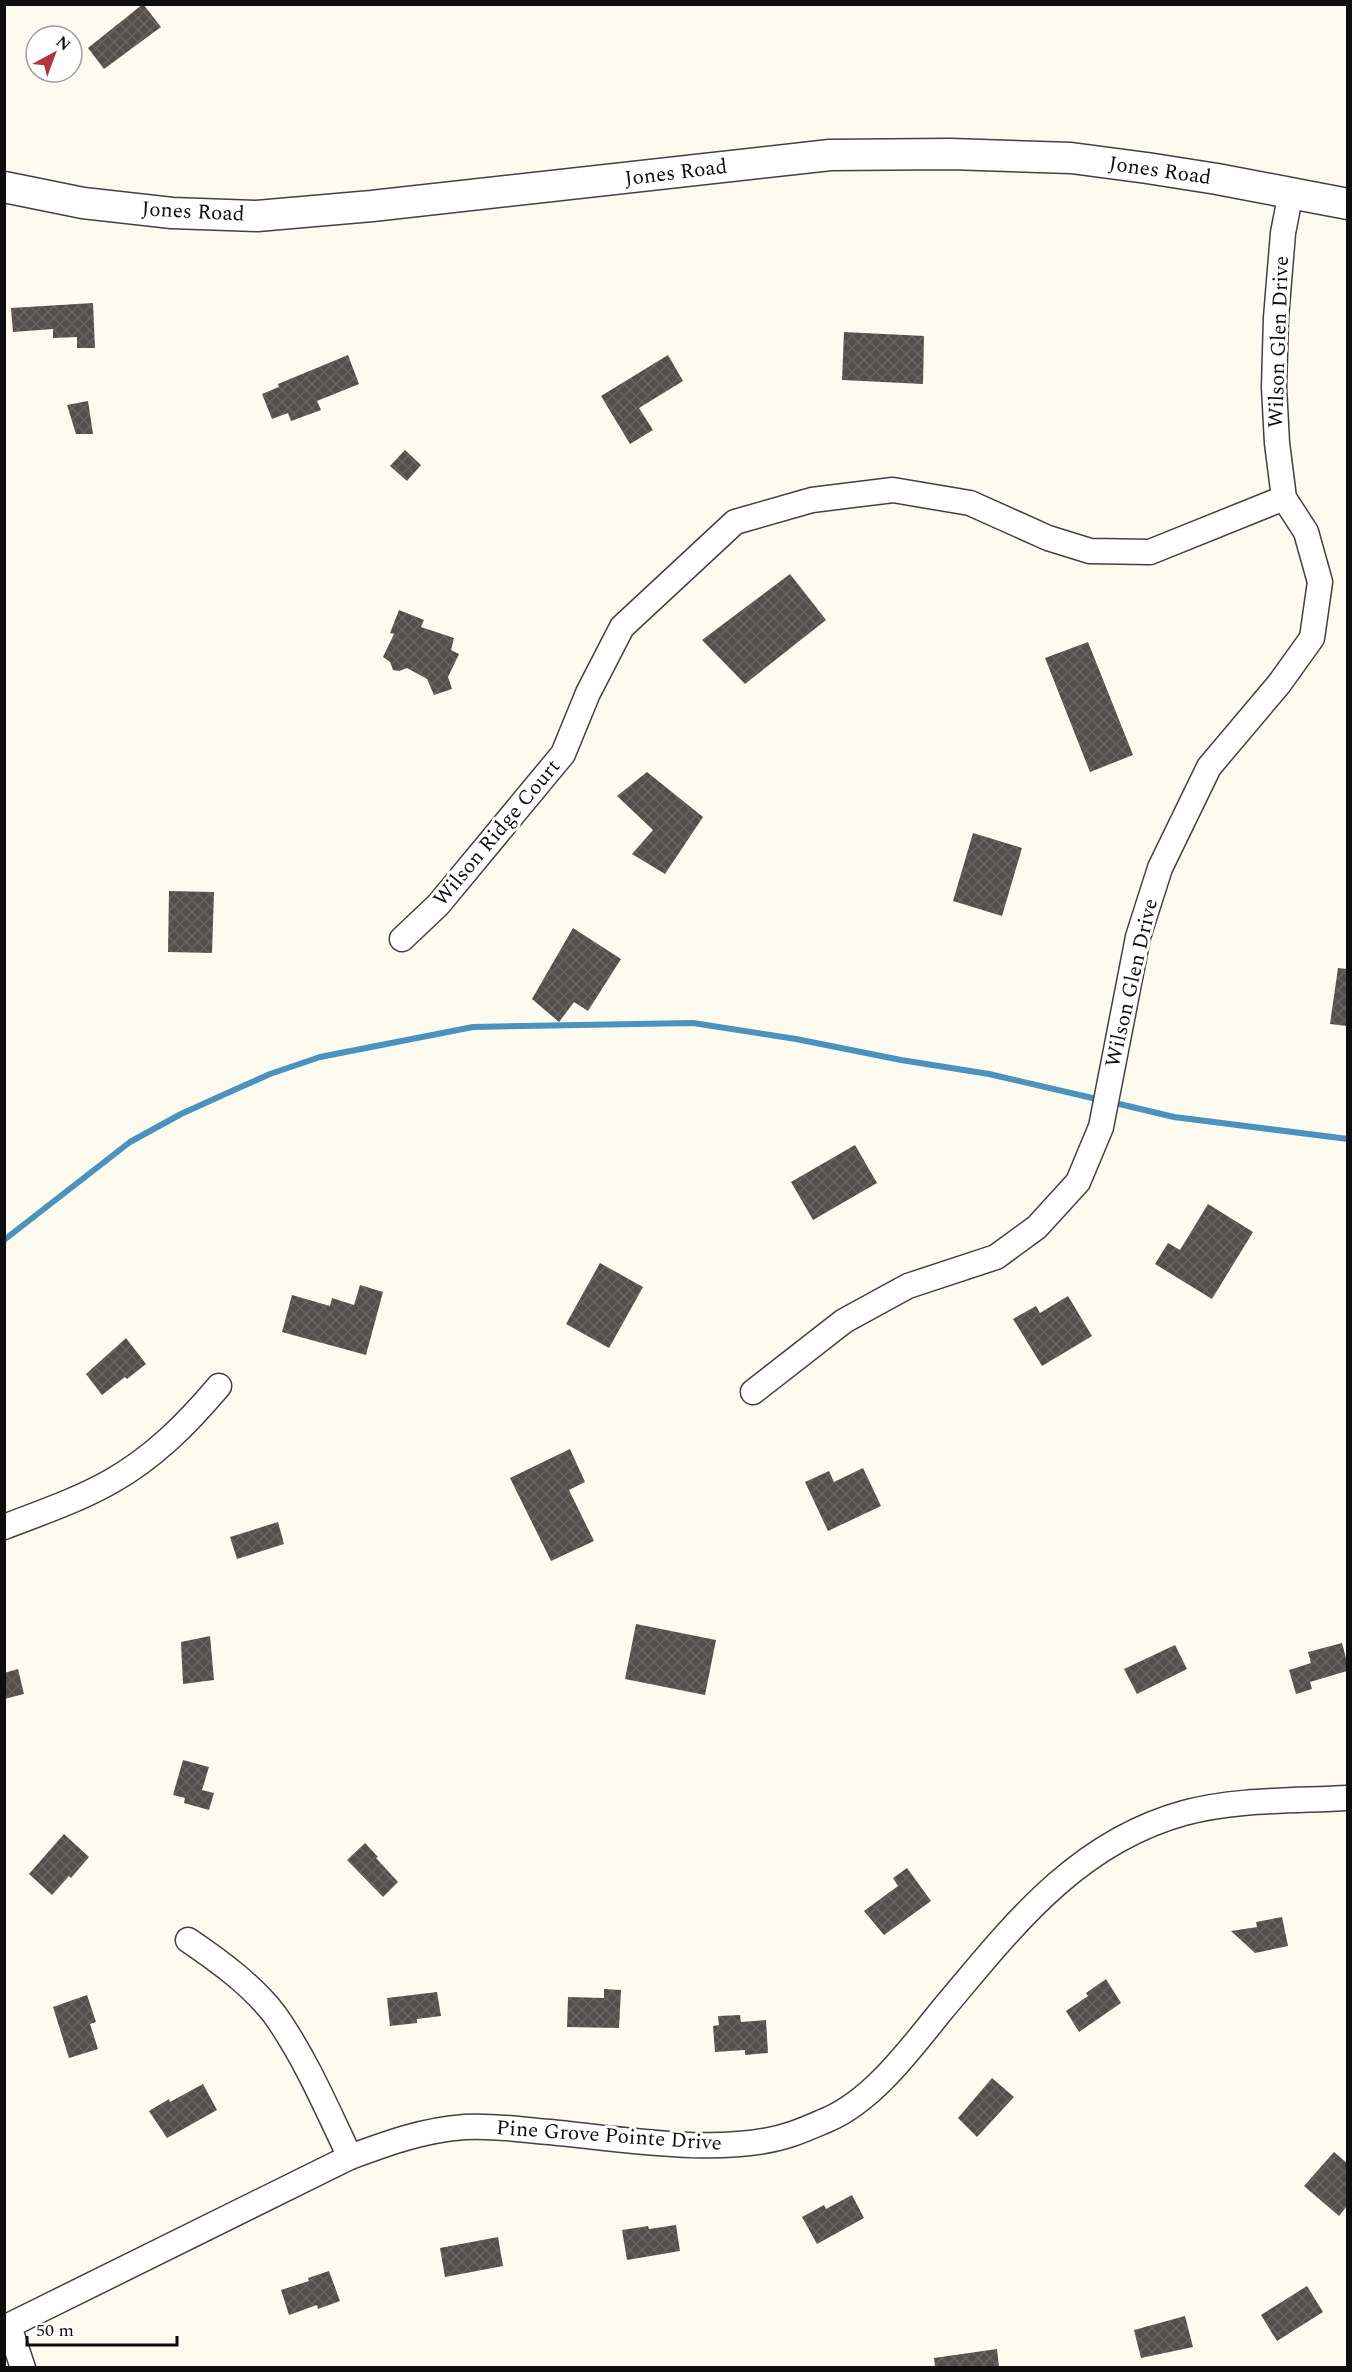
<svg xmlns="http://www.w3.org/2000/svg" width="1352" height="2372" font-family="Spectral,serif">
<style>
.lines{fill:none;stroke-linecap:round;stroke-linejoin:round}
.stream{stroke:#4b93bd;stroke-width:6}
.building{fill:url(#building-cross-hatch)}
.minor-casing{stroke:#414141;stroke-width:27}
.tertiary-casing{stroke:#414141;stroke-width:33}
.minor{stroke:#fff;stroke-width:24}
.tertiary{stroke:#fff;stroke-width:30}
.labels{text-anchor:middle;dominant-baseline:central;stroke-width:6;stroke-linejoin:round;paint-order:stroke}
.street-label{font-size:21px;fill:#0e0e0e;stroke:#fff}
</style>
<defs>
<pattern id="building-cross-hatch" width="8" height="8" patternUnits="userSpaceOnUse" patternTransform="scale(1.5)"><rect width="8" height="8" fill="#554f4b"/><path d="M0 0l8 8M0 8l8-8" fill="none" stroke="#696461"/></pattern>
</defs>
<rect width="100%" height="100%" fill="#fdfaf0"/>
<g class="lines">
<g class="stream">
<polyline points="1111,1102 1174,1117 1348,1139"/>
<polyline points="4,1240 130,1142 181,1114 234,1090 270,1074 320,1057 473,1027 693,1023 796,1039 901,1060 989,1074 1101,1100"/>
</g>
</g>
<g class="building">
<polygon points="143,4 161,27 104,69 88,48"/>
<polygon points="93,303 95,348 77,348 77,337 53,338 53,329 13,332 11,308"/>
<polygon points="844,332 924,336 923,384 842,380"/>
<polygon points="348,355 359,384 317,401 321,410 291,421 288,413 272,419 262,394 279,387 278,384"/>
<polygon points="668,355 683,381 639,408 653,430 630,444 601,396"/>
<polygon points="88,401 93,434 76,434 67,405"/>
<polygon points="405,450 421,465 407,481 390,466"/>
<polygon points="790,574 826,620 745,684 702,640"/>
<polygon points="399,610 424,620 421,627 454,638 451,650 459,654 448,677 452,689 434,695 427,679 407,668 399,671 393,670 390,662 383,657 394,634 390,633"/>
<polygon points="1088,642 1133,755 1090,772 1045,658"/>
<polygon points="647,772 703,817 665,874 632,854 653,830 617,796"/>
<polygon points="973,833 1022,848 1002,916 953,901"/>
<polygon points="169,891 214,892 212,953 168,952"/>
<polygon points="573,928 621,959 588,1011 574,1002 559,1022 532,999"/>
<polygon points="1338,968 1347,969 1347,1026 1330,1024"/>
<polygon points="855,1145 877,1183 813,1220 791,1182"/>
<polygon points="1208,1204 1253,1232 1212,1299 1155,1264 1168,1243 1180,1250"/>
<polygon points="600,1263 643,1287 609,1348 566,1324"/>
<polygon points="360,1285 383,1292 366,1355 282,1332 292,1295 330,1306 332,1298 354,1305"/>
<polygon points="1068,1296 1092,1336 1042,1366 1013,1319 1036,1306 1040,1313"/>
<polygon points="126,1338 146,1364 127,1379 125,1377 102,1395 86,1374"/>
<polygon points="570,1449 585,1482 569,1490 594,1541 551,1561 510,1478"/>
<polygon points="863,1468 881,1506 828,1531 805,1482 829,1471 834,1482"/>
<polygon points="278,1522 284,1544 237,1559 230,1537"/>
<polygon points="636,1624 716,1640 705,1695 625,1679"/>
<polygon points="210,1636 214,1680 183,1684 181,1642"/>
<polygon points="1342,1643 1347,1662 1347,1671 1310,1682 1312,1689 1296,1694 1289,1670 1311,1663 1308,1652"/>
<polygon points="1175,1645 1187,1669 1137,1694 1124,1669"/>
<polygon points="18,1669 24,1694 4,1699 4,1673"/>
<polygon points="183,1760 209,1767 202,1790 214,1793 209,1810 184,1803 185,1798 173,1795"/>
<polygon points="64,1834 89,1857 71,1878 69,1876 52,1895 29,1874"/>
<polygon points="365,1843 378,1857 376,1858 398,1882 383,1897 347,1860"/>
<polygon points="907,1868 931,1901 884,1935 864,1911 898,1886 893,1878"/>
<polygon points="1282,1917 1288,1946 1255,1953 1231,1931 1257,1927 1256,1922"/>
<polygon points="1106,1979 1121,2003 1079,2032 1066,2011 1088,1996 1086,1993"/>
<polygon points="604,1989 621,1990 619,2028 567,2027 568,1997 604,1998"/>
<polygon points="437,1992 441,2016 417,2019 417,2023 390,2026 387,1998"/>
<polygon points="87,1995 96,2022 90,2024 98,2049 69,2058 53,2007"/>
<polygon points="740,2015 741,2022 766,2020 768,2053 745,2055 745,2050 715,2052 713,2026 719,2025 718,2016"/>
<polygon points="992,2078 1014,2097 977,2137 958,2118"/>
<polygon points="203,2084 217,2110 167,2138 149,2111 169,2099 170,2102"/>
<polygon points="1334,2152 1347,2163 1347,2206 1339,2216 1304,2186"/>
<polygon points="852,2195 864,2218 817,2244 802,2217 824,2205 826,2209"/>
<polygon points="676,2225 680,2251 627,2260 622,2230 648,2226 649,2229"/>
<polygon points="498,2237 503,2266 445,2277 440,2248"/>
<polygon points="329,2271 340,2301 318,2309 317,2305 289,2315 281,2290 309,2281 308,2278"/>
<polygon points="1307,2286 1323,2312 1277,2341 1261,2315"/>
<polygon points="1185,2316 1193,2347 1141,2358 1134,2330"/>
<polygon points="997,2349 999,2367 935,2367 934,2358"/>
</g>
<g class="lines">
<defs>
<g id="minor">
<polyline points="402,939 438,905 563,754 588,693 622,627 735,522 812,500 893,490 970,503 1048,538 1090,551 1150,552 1284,498"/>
<polyline points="753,1392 844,1321 908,1286 996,1257 1037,1227 1078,1182 1101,1127 1138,937 1160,868 1209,767 1279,684 1312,638 1320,582 1306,532 1284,498 1277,443 1274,387 1276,318 1283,233 1291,192"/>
<path d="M4,1527C40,1513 76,1501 110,1482C153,1458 187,1424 219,1386"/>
<path d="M188,1940C219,1961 252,1985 275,2015C306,2059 327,2109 350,2157"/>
<polyline points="9,2326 23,2368"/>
<path d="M4,2328L350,2157C388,2143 423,2130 465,2127C493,2125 522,2130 550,2132C620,2139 726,2157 792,2134C804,2130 817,2124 829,2119C874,2099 911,2048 942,2010C1011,1928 1075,1843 1184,1813C1236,1799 1294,1801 1348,1798"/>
</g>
<polyline id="tertiary" points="4,187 83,203 172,213 257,216 372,206 830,155 950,154 1071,158 1147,168 1217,179 1348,204"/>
</defs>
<use href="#minor" class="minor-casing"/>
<use href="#tertiary" class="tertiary-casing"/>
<use href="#minor" class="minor"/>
<use href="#tertiary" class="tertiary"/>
</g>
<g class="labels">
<g class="street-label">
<text transform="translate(1160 171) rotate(8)">Jones Road</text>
<text transform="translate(676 173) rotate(-7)">Jones Road</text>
<text transform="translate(193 212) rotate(3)">Jones Road</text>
<text transform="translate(1279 342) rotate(-88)">Wilson Glen Drive</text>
<text transform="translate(497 833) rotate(-50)">Wilson Ridge Court</text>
<text transform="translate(1132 983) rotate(-77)">Wilson Glen Drive</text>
<text transform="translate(609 2136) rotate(4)">Pine Grove Pointe Drive</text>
</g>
</g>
<rect width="1352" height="2372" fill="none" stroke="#0e0e0e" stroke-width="12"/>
<g transform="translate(54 54) rotate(41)"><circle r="28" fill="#ffffff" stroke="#9f9f9f" stroke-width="1.5"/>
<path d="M0-4.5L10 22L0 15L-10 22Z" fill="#ad3740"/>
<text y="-9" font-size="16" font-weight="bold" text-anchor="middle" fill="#0e0e0e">N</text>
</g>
<path d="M27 2336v9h150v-9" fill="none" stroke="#0e0e0e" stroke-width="3"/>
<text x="36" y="2336" font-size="18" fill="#0e0e0e" stroke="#ffffff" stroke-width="4.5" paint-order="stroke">50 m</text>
</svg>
